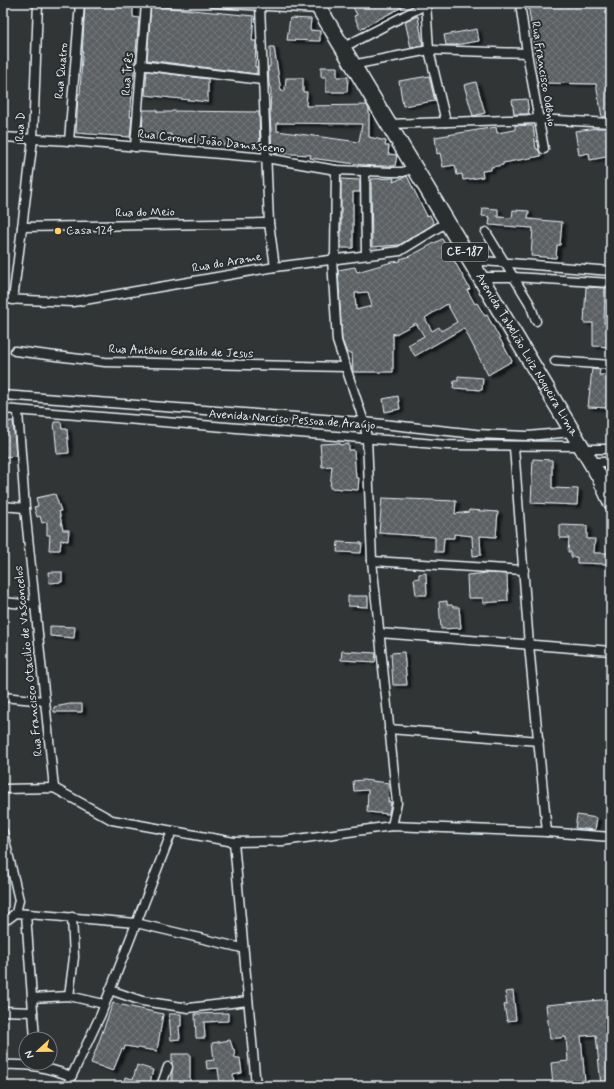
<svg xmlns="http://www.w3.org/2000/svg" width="614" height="1089" font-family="Mynerve,sans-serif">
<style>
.building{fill:url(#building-cross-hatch);stroke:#e8f1f8;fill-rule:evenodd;filter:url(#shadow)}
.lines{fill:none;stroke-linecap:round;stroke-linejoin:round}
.street-casing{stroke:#e8f1f8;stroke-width:11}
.highway-casing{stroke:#e8f1f8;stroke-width:18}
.street{stroke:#2a2d2e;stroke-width:8}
.highway{stroke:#2a2d2e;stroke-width:15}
.poi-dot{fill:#ffd166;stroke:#2a2d2e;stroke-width:1.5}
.labels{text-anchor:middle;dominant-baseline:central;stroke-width:4;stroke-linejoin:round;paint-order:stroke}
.shield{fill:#2a2d2e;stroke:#afb6bb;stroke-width:1}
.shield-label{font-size:11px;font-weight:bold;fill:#e8f1f8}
.street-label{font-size:12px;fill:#e8f1f8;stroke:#2a2d2e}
.poi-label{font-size:12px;fill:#e8f1f8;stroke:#2a2d2e;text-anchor:start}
</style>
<defs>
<pattern id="building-cross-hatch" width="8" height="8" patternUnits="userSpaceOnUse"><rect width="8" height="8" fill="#5c6063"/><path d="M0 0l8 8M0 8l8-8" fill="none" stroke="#73777a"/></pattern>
<filter id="shadow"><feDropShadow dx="4" dy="2.5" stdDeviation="1" flood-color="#0009"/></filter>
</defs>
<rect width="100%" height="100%" fill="#323536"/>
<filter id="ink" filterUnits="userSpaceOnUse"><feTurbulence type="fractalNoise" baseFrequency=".025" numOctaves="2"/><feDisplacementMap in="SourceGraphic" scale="8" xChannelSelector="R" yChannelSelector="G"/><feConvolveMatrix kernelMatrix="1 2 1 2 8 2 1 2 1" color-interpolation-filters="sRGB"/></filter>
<g filter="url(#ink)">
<g class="building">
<polygon points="85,3 133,3 133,17 139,18 130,117 132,117 130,137 76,133 78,94 80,94"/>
<polygon points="351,3 410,3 360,29 354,16 357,15"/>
<polygon points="528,3 611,3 611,117 602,117 596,84 539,83"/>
<polygon points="151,6 254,16 252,41 256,41 255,67 257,67 257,74 147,60"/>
<polygon points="418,16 423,46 411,48 405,21"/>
<polygon points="290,18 311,19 310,30 320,31 320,41 287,40"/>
<polygon points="477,29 479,41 455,45 446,45 444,35"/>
<path d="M270,47H274L281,91H285L286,78H303V92H307L306,106L367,105L369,110V137L386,141L385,146H389L388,154L397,155L395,166H372L310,158L311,155L272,153L270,112L271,91L269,84L268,67H270ZM277,123L362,124L359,142L277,131Z"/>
<polygon points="321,67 337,67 337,77 348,77 347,92 326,92 326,77 321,77"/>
<polygon points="147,71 208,79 208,102 145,95"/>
<polygon points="429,76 435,101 403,106 399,81"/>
<polygon points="476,82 485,113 473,116 464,85"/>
<polygon points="527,99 529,114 514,114 512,100"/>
<polygon points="143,110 157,110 157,112 171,112 172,111 259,112 260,147 223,145 223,142 171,142 171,134 157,134 157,139 142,139"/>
<polygon points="515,125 533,126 536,149 538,149 541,156 503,163 503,165 491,167 491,170 482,171 483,177 463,180 462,174 457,175 455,165 443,167 440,153 437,154 435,137 496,127 497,133 515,130"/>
<polygon points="598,128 611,128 611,156 590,160 589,153 579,155 575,131"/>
<polygon points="407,176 427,216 430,215 434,224 399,245 372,247 371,179 394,178 393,182"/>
<polygon points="341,179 360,180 360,192 353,192 353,248 341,248"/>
<polygon points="483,208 498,209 498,217 512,218 513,210 529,211 528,219 562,222 560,245 557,245 556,258 531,256 533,228 489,225 490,217 482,216"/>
<path d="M442,239L470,289L467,290L475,304L477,303L485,316L487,315L512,361L488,375L464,328L415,356L408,345L424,336L416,323L394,335L393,333V372H353L352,353H347L342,340L338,270L355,267L357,272L392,262L401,261L400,259L410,256ZM368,292L372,306L356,310L355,293ZM447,304L457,322L441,331L439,327L432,331L425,318Z"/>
<polygon points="586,287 605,288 604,323 611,323 611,347 593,346 593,323 584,323"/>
<polygon points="592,369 600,370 599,375 609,375 609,384 611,384 611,408 588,407"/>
<polygon points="458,376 483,378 482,390 453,388 454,381 458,381"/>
<polygon points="398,396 400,409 385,412 383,399"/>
<polygon points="13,421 16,456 4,457 3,422"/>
<polygon points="54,422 61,422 62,429 67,429 69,453 57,454"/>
<polygon points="340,443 340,445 349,444 349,450 354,450 356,478 359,478 358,490 330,488 332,466 322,467 320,444"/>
<polygon points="533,459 552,460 552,488 578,489 577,505 531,503"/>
<polygon points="55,494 61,511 59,511 63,530 69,530 68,541 61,540 60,550 49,550 50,535 47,535 47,522 42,523 40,516 37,517 34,507 38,506 36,498"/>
<polygon points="382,498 456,501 455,514 469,512 469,510 498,512 496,537 480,536 481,555 473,556 472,536 454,534 454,538 444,538 443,552 435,552 435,537 379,533"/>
<polygon points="560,525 587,526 587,539 595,539 594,553 609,553 608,564 577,563 577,557 571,557 571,552 568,552 569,538 560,538"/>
<polygon points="338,542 362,543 361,553 337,552"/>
<polygon points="48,572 62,572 62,582 49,583"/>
<polygon points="426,573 427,595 416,595 414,579 419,578 419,574"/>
<polygon points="489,573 507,574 508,601 483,603 483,598 468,598 467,575"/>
<polygon points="348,596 368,596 368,607 348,606"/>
<polygon points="447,601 447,605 452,605 453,607 459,607 461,628 441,629 439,602"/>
<polygon points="50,626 75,627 74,638 50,636"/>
<polygon points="342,651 376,653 375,662 341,660"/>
<polygon points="404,652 407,685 393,685 391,653"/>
<polygon points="70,704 82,704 82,712 54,712 54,707"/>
<polygon points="363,780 389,783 388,802 391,802 389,814 367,812 368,790 354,791 353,781"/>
<polygon points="577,815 597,818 595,830 575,828"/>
<polygon points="513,991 516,1020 507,1021 504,1005 507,1004 505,992"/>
<polygon points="611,999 611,1086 601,1086 596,1035 581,1036 585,1082 570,1083 571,1086 553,1086 551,1063 568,1061 566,1037 550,1039 546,1005"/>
<polygon points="113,1003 163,1014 157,1051 125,1046 124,1050 122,1049 113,1071 91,1063"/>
<polygon points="228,1013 228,1021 204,1022 205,1038 196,1038 195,1014"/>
<polygon points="169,1014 181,1014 181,1026 179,1026 180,1039 171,1040"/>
<polygon points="230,1040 233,1049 234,1049 235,1058 240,1058 242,1073 233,1075 234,1083 220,1085 218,1068 207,1069 206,1061 214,1060 212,1043"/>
<rect x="172" y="1054" width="18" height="32"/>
<polygon points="137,1065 153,1070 150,1083 152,1084 152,1086 123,1085 125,1077 133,1079"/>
</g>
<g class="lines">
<defs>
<g id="street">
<polyline points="213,3 319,9"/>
<polyline points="426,3 429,50 446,122"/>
<polyline points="520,3 527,53 544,149"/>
<polyline points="260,6 269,223 275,267"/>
<polyline points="342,48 429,3"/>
<polyline points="140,65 262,80"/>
<polyline points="352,65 429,50 527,53"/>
<polyline points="388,124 537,119 611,123"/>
<polyline points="3,137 69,141 266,158 336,170 392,172 403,172 415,167"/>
<polyline points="69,141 80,3"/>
<polyline points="135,147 146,3"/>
<polyline points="365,171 366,255"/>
<polyline points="22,227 269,223"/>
<polyline points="486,232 530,304 536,321"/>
<polyline points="332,259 337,341 364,422 367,438 372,561 397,803 392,826"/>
<polyline points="335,259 336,170"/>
<polyline points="470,260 611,271"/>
<polyline points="480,277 514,277 611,283"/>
<polyline points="3,299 73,302 275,267 400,251 447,222"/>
<polyline points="13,300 33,139 38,3"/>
<polyline points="15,351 105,362 346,367"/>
<polyline points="555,361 611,365"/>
<polyline points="3,395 364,422 476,434 528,436 572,432"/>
<polyline points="3,409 448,445 580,446"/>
<polyline points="18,412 25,508 54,788"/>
<polyline points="514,447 529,645 547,832"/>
<polyline points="582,449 611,449"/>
<polyline points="589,462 611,462"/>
<polyline points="3,506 25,508"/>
<polyline points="372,561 524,570"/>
<polyline points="3,602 35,605"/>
<polyline points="379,633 611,651"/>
<polyline points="3,697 45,701"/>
<polyline points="389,729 539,741"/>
<polyline points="3,789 54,788 112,820 234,842 283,841 392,826 547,832 611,837"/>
<polyline points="3,832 19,900 16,913 8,919 3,919"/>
<polyline points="234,842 256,1086"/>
<polyline points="16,913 136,923 242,948"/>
<polyline points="26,914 35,1039"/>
<polyline points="110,990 142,1001 189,1008 248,1001"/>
<polyline points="69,996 74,957 72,917"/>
<polyline points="32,998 69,996 104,1004"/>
<polyline points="3,1011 33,1012"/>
<path d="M3,1065C30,1064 46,1067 71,1076"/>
<polyline points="67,1086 101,1014 172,831"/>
<polyline points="161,1086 168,1067"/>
</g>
<g id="highway">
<path id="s1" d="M316,3L599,476L611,502"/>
</g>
</defs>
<use href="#street" class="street-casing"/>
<use href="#highway" class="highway-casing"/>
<use href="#street" class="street"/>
<use href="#highway" class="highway"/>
</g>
</g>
<circle class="poi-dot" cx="58" cy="231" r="4"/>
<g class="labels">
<rect class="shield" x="442" y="243" width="46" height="18" rx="3"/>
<g class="shield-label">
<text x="465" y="252">CE-187</text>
</g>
<g class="street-label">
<text transform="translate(62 71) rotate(-85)">Rua Quatro</text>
<text transform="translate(128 74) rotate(-86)">Rua Três</text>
<text transform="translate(543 74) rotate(81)">Rua Francisco Odônio</text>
<text transform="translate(21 127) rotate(-87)">Rua D</text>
<text transform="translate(211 142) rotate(6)">Rua Coronel João Damasceno</text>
<text transform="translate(145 213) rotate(-1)">Rua do Meio</text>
<text transform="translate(227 263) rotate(-10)">Rua do Arame</text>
<text transform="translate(181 352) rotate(2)">Rua Antônio Geraldo de Jesus</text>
<text stroke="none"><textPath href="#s1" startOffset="410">Avenida Tabelião Luiz Nogueira Lima</textPath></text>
<text transform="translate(292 420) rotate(4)">Avenida Narciso Pessoa de Araújo</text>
<text transform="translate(29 661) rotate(-96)">Rua Francisco Otacilio de Vasconcelos</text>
</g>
<g class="poi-label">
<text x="66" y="231">Casa 124</text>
</g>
</g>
<rect width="614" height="1089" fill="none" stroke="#2a2d2e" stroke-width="16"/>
<rect x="8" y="8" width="598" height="1073" fill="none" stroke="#e8f1f8" stroke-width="1.5" filter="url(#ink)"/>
<g transform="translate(38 1051) rotate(248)"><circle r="19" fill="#2a2d2e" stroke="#767b7f"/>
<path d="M0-3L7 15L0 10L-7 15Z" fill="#ffd166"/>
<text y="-6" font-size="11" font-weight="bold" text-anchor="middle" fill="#e8f1f8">N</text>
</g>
</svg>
